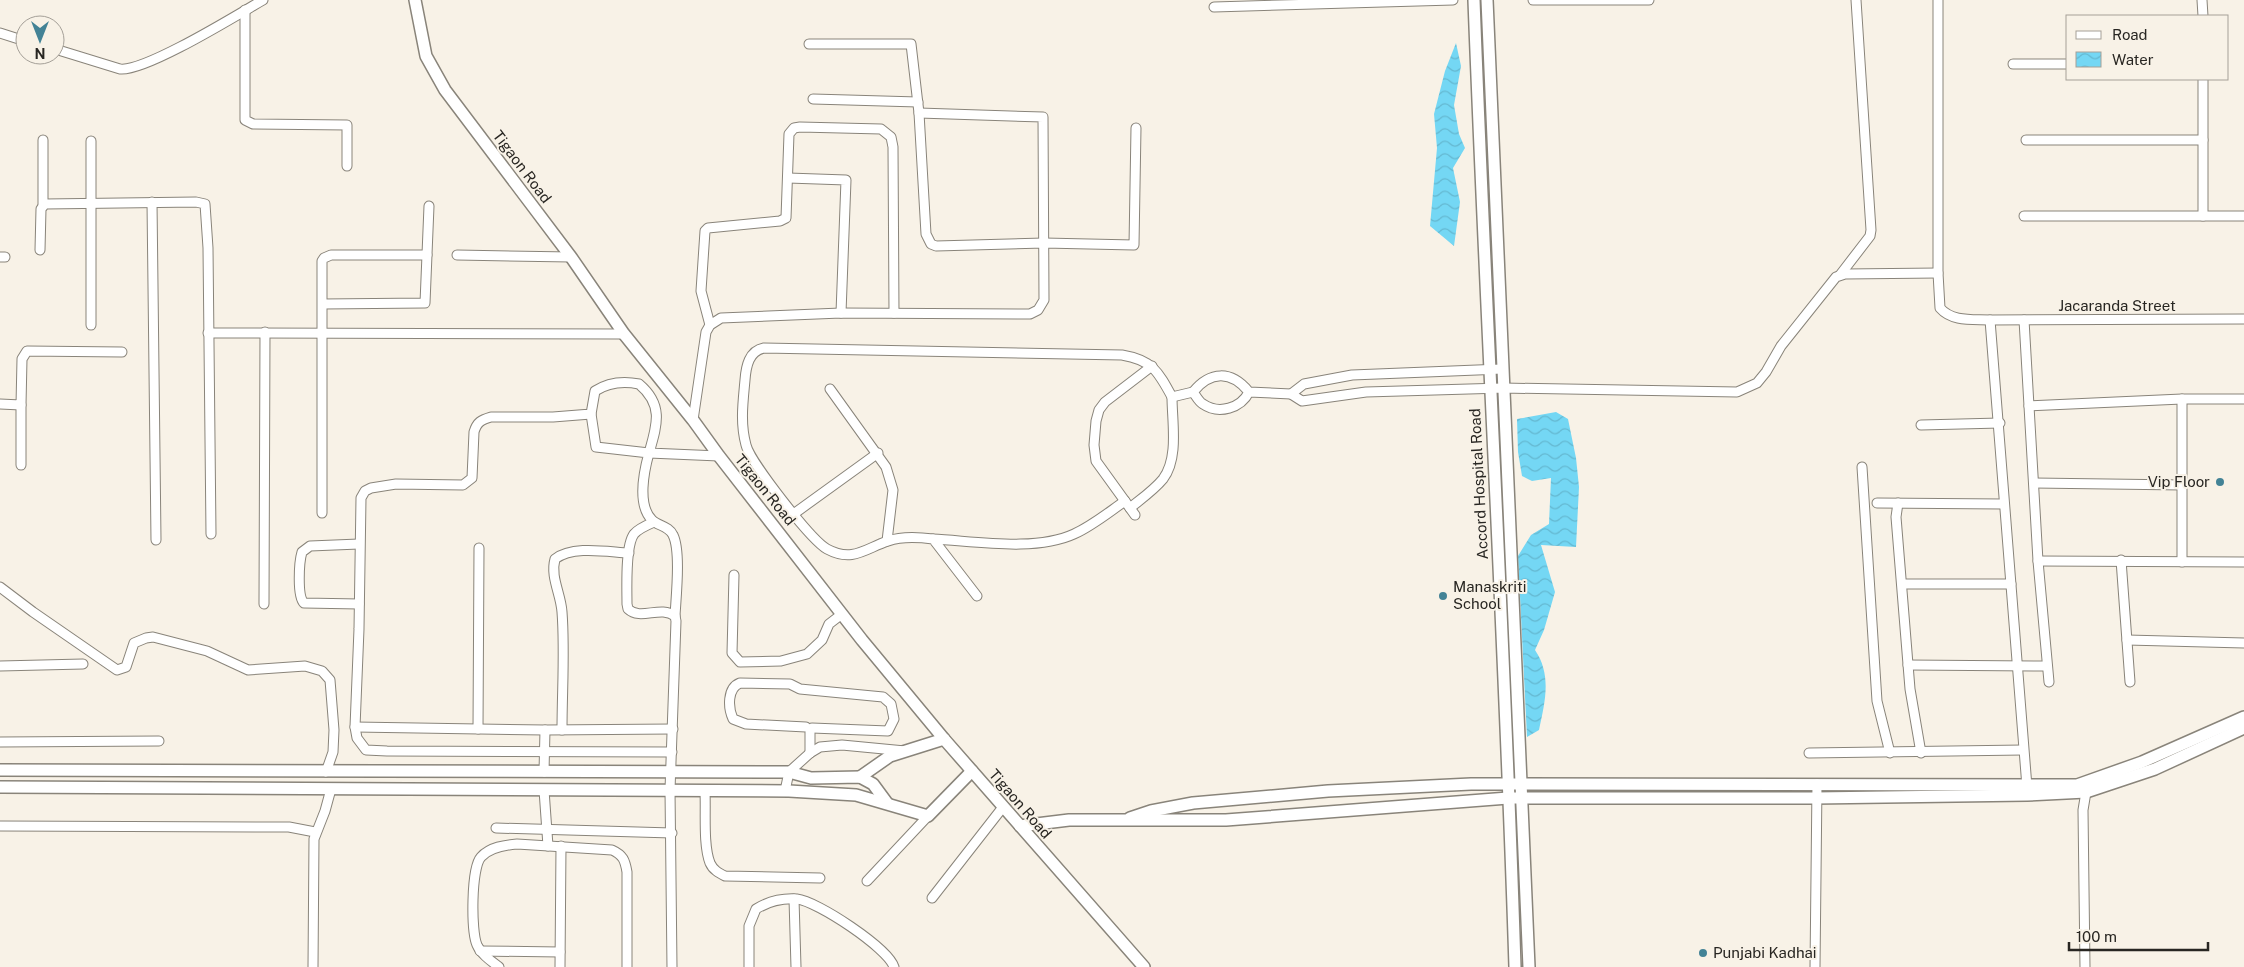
<svg xmlns="http://www.w3.org/2000/svg" width="2244" height="967" font-family="'Public Sans',sans-serif">
  <style>
    .water { fill: url(#water-waves) }
    .lines { fill: none; stroke-linecap: round; stroke-linejoin: round }
    .minor-casing { stroke: #89847a; stroke-width: 11 }
    .tertiary-casing { stroke: #89847a; stroke-width: 14 }
    .minor { stroke: #fff; stroke-width: 9 }
    .tertiary { stroke: #fff; stroke-width: 11 }
    .poi-dot { fill: #438396; stroke: #f8f2e7; stroke-width: 2 }
    .labels { text-anchor: middle; stroke-width: 4; stroke-linejoin: round; paint-order: stroke }
    .street-label { font-size: 15px; fill: #282622; stroke: #f8f2e7 }
    .poi-label { font-size: 15px; fill: #282622; stroke: #f8f2e7; text-anchor: start }
  </style>
  <defs>
    <pattern id="water-waves" width="16" height="10" patternUnits="userSpaceOnUse" patternTransform="scale(1.25)"><rect width="16" height="10" fill="#74d7f4"/><path d="M0 5q4-4 8 0t8 0" fill="none" stroke="#64b8d1"/></pattern>
  </defs>
  <rect width="100%" height="100%" fill="#f8f2e7"/>
  <g class="water">
    <path d="M 1456,43 L 1461,66 L 1454,105 L 1459,134 L 1465,148 L 1453,168 L 1460,202 L 1454,246 L 1430,226 L 1437,148 L 1434,114 L 1445,71 Z"/>
    <path d="M 1556,412 L 1568,419 L 1576,458 L 1579,487 L 1576,547 L 1541,545 L 1555,592 L 1544,630 L 1535,650 C 1552,675 1545,702 1539,730 L 1527,737 L 1518,556 L 1531,535 L 1549,524 L 1551,478 L 1532,481 L 1522,476 L 1518,452 L 1517,419 Z"/>
  </g>
  <g class="lines">
    <g class="minor-casing">
      <g id="minor">
        <path d="M 1533,0 L 1649,0"/>
        <path d="M 1938,0 L 1938,273 L 1940,308 C 1952,322 1973,319 1990,320 L 2244,319"/>
        <path d="M 2202,0 L 2203,16"/>
        <path d="M 1214,7 L 1453,0"/>
        <path d="M 245,10 L 245,120 L 253,124 L 347,125 L 347,166"/>
        <path d="M 0,33 L 25,41"/>
        <path d="M 809,44 L 911,44 L 919,113 L 926,234 L 931,244 L 936,246 L 1044,243 L 1134,245 L 1136,128"/>
        <path d="M 55,49 L 120,69 C 145,72 237,15 263,0"/>
        <path d="M 2013,64 L 2068,64"/>
        <path d="M 2203,79 L 2203,216"/>
        <path d="M 813,99 L 918,102"/>
        <path d="M 2026,140 L 2203,140"/>
        <path d="M 91,141 L 91,325"/>
        <path d="M 788,178 L 846,180 L 841,313"/>
        <path d="M 152,202 L 156,540"/>
        <path d="M 43,205 L 43,140"/>
        <path d="M 2024,216 L 2244,216"/>
        <path d="M 40,250 L 41,209 L 45,204 L 196,202 L 205,204 L 208,248 L 211,534"/>
        <path d="M 457,255 L 571,257"/>
        <path d="M 0,257 L 5,257"/>
        <path d="M 1840,275 L 1870,236 L 1871,230 L 1856,0"/>
        <path d="M 323,304 L 425,303 L 429,206"/>
        <path d="M 1990,320 L 2027,787"/>
        <path d="M 2024,320 L 2038,561 L 2049,682"/>
        <path d="M 710,325 L 701,291 L 705,231 L 708,228 L 780,221 L 786,218 L 789,134 L 794,128 L 800,127 L 881,129 L 891,137 L 893,147 L 894,313"/>
        <path d="M 208,333 L 624,334"/>
        <path d="M 1502,369 L 1352,375 L 1304,384 L 1291,394 L 1302,401 L 1366,392 L 1503,388 L 1737,392 L 1757,383 L 1766,372 L 1781,346 L 1836,277 L 1845,274 L 1938,273"/>
        <path d="M 830,389 L 886,467 L 893,490 L 887,541"/>
        <path d="M 1249,392 C 1241,408 1219,415 1203,404 C 1199,402 1196,396 1193,392 C 1210,371 1231,370 1249,392 L 1291,394"/>
        <path d="M 2182,399 L 2182,562"/>
        <path d="M 0,404 L 21,405 L 22,359 L 27,351 L 122,352"/>
        <path d="M 2029,406 L 2182,399 L 2244,399"/>
        <path d="M 591,414 L 596,447 L 649,453 C 644,471 637,505 652,520 C 658,526 669,526 673,535 C 681,551 676,597 675,616"/>
        <path d="M 693,420 L 706,332 L 710,325 L 721,318 L 841,313 L 1030,314 L 1038,310 L 1044,300 L 1043,117 L 919,113"/>
        <path d="M 1921,425 L 2000,423"/>
        <path d="M 21,465 L 21,405"/>
        <path d="M 1862,467 L 1877,701 L 1890,753"/>
        <path d="M 2034,483 L 2182,485"/>
        <path d="M 1877,503 L 2003,504"/>
        <path d="M 1898,503 L 1896,517 L 1910,689 L 1921,753"/>
        <path d="M 1130,508 C 1141,499 1154,490 1163,479 C 1179,458 1172,422 1172,397"/>
        <path d="M 322,513 L 322,261 L 324,258 L 331,255 L 427,255"/>
        <path d="M 795,513 L 878,453"/>
        <path d="M 1135,515 L 1096,461 L 1094,445 L 1096,421 L 1099,410 L 1105,402 L 1152,366"/>
        <path d="M 654,522 C 647,525 638,529 634,534 C 625,546 627,589 627,604 L 628,609 C 641,621 660,605 675,616 L 676,621 L 670,790 L 672,967"/>
        <path d="M 933,539 C 974,541 1035,552 1074,534 C 1092,526 1109,512 1125,501"/>
        <path d="M 359,544 L 310,546 L 302,552 C 299,562 297,596 304,603 L 359,604"/>
        <path d="M 2121,560 L 2130,682"/>
        <path d="M 2038,561 L 2244,562"/>
        <path d="M 734,575 L 732,653 L 740,662 L 781,661 L 807,654 L 822,640 L 829,624 L 842,614"/>
        <path d="M 1902,584 L 2011,584"/>
        <path d="M 0,587 L 33,612 L 117,670 L 126,667 L 134,643 L 146,638 L 153,637 L 207,651 L 248,670 L 305,666 L 322,671 L 330,680 L 334,730 L 333,752 L 326,772"/>
        <path d="M 977,596 L 933,539 C 918,537 902,536 888,541 C 866,548 853,563 827,549 C 811,540 750,462 746,445 C 740,423 743,402 745,380 C 746,366 749,351 764,348 L 1122,355 C 1152,360 1158,371 1172,397 L 1193,392"/>
        <path d="M 264,604 L 265,332"/>
        <path d="M 2127,640 L 2244,643"/>
        <path d="M 1908,665 L 2047,666"/>
        <path d="M 0,666 L 83,664"/>
        <path d="M 355,727 L 545,730 L 673,729"/>
        <path d="M 806,727 L 746,724 L 733,719 C 728,708 727,688 740,683 L 790,684 L 800,689 L 883,697 L 891,704 L 894,719 L 888,731 L 812,728"/>
        <path d="M 478,729 L 479,548"/>
        <path d="M 562,730 C 562,691 565,651 562,612 C 561,594 550,577 555,559 C 573,545 608,552 629,553"/>
        <path d="M 810,732 L 810,753"/>
        <path d="M 0,742 L 159,741"/>
        <path d="M 672,752 L 387,751 L 366,750 L 357,738 L 355,727 L 359,629 L 361,498 L 365,491 L 371,488 L 396,484 L 463,485 L 472,478 L 474,432 C 477,422 481,420 491,417 L 553,417 L 591,414 L 595,391 C 609,382 624,381 639,384 C 664,405 657,425 649,453 L 719,456"/>
        <path d="M 1809,753 L 2023,750"/>
        <path d="M 544,772 L 545,730"/>
        <path d="M 544,790 L 548,846"/>
        <path d="M 785,791 L 789,772 L 810,753 L 820,747 L 842,745 L 905,751"/>
        <path d="M 705,792 C 706,812 703,845 710,863 C 713,870 719,873 725,876 L 820,878"/>
        <path d="M 0,826 L 289,827 L 315,832"/>
        <path d="M 496,828 L 672,833"/>
        <path d="M 867,881 L 928,816"/>
        <path d="M 932,898 L 1003,807"/>
        <path d="M 794,899 L 796,967"/>
        <path d="M 480,951 L 560,952"/>
        <path d="M 313,967 L 314,839 L 325,811 L 331,789"/>
        <path d="M 499,967 C 491,961 481,954 477,945 C 471,931 471,868 481,857 C 490,847 505,845 517,844 L 612,850 C 623,855 625,860 627,872 L 627,967"/>
        <path d="M 560,967 L 561,846"/>
        <path d="M 749,967 L 749,926 L 756,909 C 769,901 782,898 797,899 C 817,901 888,948 894,967"/>
        <path d="M 1815,967 L 1817,784"/>
        <path d="M 2085,967 L 2083,810 L 2086,792"/>
      </g>
    </g>
    <g class="tertiary-casing">
      <g id="tertiary">
        <path d="M 415,0 L 426,56 L 445,90 L 571,257 L 624,334 L 693,420 L 719,456 L 862,640 L 944,739 L 1144,967"/>
        <path d="M 1474,0 C 1486,322 1505,645 1515,967"/>
        <path d="M 1487,0 L 1529,967"/>
        <path d="M 0,770 L 789,772 L 811,778 L 860,777 L 873,784 L 887,803"/>
        <path d="M 860,777 L 890,756 L 944,739"/>
        <path d="M 0,787 L 789,791 L 856,795 L 928,816 L 972,771"/>
        <path d="M 1130,818 L 1151,811 L 1193,803 L 1328,791 L 1471,784 L 2077,785 L 2142,762 L 2244,717"/>
        <path d="M 1020,826 L 1069,820 L 1226,820 L 1508,798 L 1815,798 L 2027,795 L 2086,792 L 2155,769 L 2244,728"/>
      </g>
    </g>
    <use href="#minor" class="minor"/>
    <use href="#tertiary" class="tertiary"/>
  </g>
  <g class="poi-dot">
    <circle cx="2220" cy="482" r="5"/>
    <circle cx="1443" cy="596" r="5"/>
    <circle cx="1703" cy="953" r="5"/>
  </g>
  <g class="labels">
    <g class="street-label">
      <text transform="translate(522 167) rotate(53)" y="5">Tigaon Road</text>
      <text x="2117" y="311">Jacaranda Street</text>
      <text transform="translate(1479 484) rotate(-93)" y="5">Accord Hospital Road</text>
      <text transform="translate(765 490) rotate(51)" y="5">Tigaon Road</text>
      <text transform="translate(1020 804) rotate(49)" y="5">Tigaon Road</text>
    </g>
    <g class="poi-label">
      <text x="2210" y="487" text-anchor="end">Vip Floor</text>
      <text x="1453" y="592">Manaskriti<tspan x="1453" dy="17">School</tspan></text>
      <text x="1713" y="958">Punjabi Kadhai</text>
    </g>
  </g>
  <rect x="2066" y="15" width="162" height="65" fill="#f8f2e7" stroke="#a5a098"/>
  <rect x="2076" y="31" width="25" height="8" fill="#ffffff" stroke="#a5a098"/>
  <text x="2112" y="40" font-size="15" fill="#282622">Road</text>
  <rect x="2076" y="52" width="25" height="15" fill="url(#water-waves)" stroke="#a5a098"/>
  <text x="2112" y="65" font-size="15" fill="#282622">Water</text>
  <g transform="translate(40 40) rotate(180)"><circle r="24" fill="#f8f2e7" stroke="#a5a098"/>
  <path d="M0-4L9 19L0 12L-9 19Z" fill="#438396"/>
  <text y="-8" font-size="14" font-weight="bold" text-anchor="middle" fill="#282622">N</text>
  </g>
  <path d="M2069 942v8h139v-8" fill="none" stroke="#282622" stroke-width="2.5"/>
  <text x="2076" y="942" font-size="15" fill="#282622" stroke="#f8f2e7" stroke-width="4" paint-order="stroke">100 m</text>
</svg>
